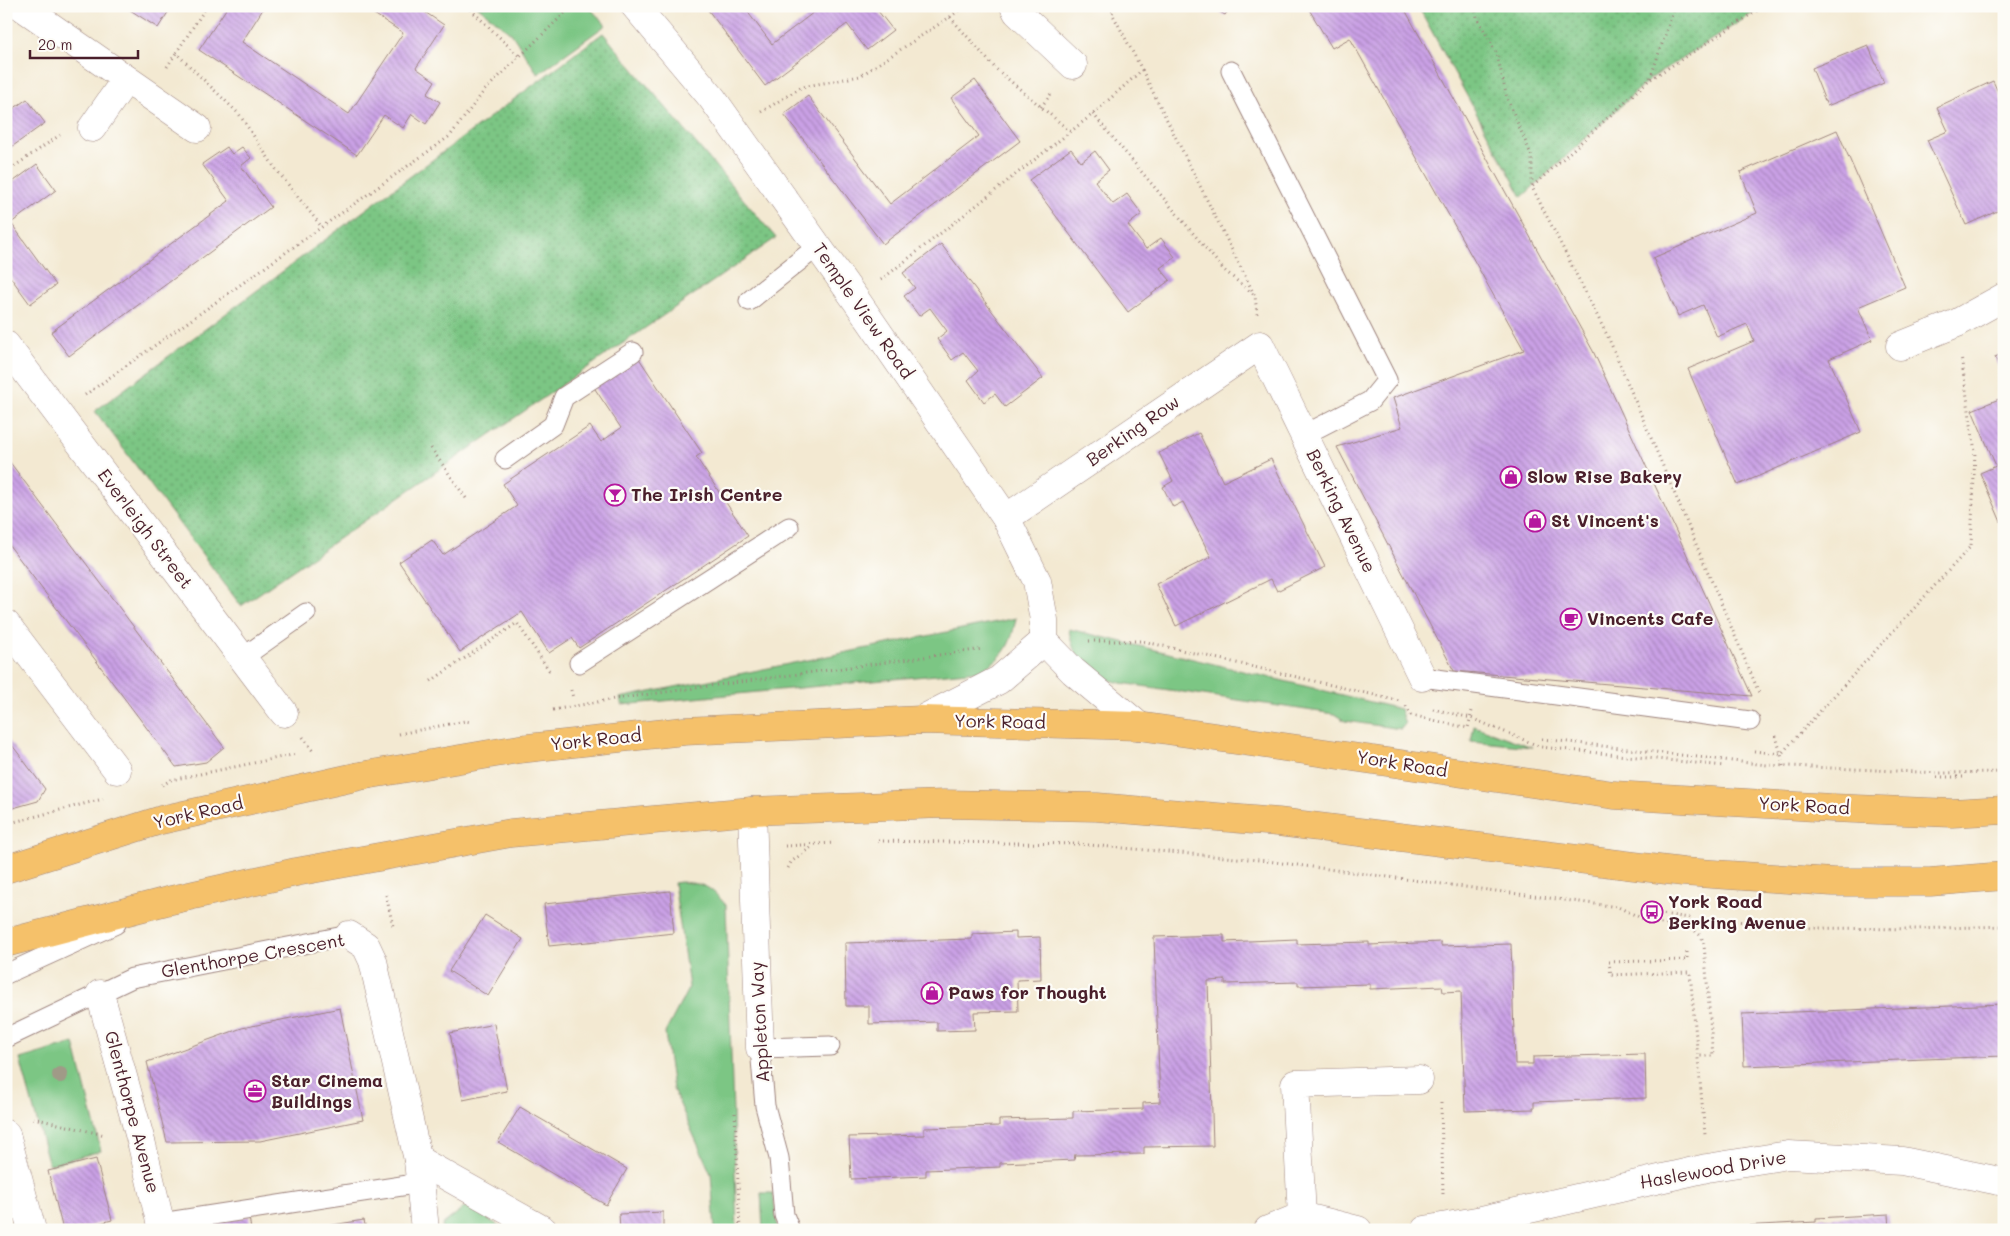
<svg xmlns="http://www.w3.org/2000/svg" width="2010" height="1236" font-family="Mali,sans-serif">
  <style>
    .green { fill: #7cc684; stroke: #637258 }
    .park { fill: url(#park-dots); stroke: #637258 }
    .building { fill: url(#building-back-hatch) }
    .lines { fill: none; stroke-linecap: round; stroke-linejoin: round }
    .service-casing { stroke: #9e847e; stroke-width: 21 }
    .minor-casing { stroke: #9e847e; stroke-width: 29 }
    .trunk-casing { stroke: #9e847e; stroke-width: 29 }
    .path { stroke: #9e847e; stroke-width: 3; stroke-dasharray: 1 4; stroke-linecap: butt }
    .service { stroke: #fff; stroke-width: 19 }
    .minor { stroke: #fff; stroke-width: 28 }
    .trunk { stroke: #f5c16b; stroke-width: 28 }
    .tree { fill: #a09a87 }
    .labels { text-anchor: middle; stroke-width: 4.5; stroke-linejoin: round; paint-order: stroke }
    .street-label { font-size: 18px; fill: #4a1f2b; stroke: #fdfcf7 }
    .poi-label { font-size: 18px; font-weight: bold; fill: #4a1f2b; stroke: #fdfcf7; text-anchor: start }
  </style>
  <defs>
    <pattern id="park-dots" width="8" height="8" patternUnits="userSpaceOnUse" patternTransform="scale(1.25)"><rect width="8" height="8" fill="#7cc684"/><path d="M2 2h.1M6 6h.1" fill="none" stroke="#68a06c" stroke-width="1.8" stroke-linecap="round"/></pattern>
    <pattern id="building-back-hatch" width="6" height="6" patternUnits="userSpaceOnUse" patternTransform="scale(1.25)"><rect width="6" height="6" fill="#caa1e6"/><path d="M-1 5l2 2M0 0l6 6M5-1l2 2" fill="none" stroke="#a683bb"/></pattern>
  </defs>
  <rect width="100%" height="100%" fill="#fdfcf7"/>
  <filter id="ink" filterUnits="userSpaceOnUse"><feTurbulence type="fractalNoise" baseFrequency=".02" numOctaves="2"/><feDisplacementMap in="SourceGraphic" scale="10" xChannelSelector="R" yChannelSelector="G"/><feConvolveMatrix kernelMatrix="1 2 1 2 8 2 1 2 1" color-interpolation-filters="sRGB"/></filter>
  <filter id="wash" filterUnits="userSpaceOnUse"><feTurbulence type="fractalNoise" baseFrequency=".0096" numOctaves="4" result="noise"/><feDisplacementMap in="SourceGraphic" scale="20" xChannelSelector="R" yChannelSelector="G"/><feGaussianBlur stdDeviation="1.12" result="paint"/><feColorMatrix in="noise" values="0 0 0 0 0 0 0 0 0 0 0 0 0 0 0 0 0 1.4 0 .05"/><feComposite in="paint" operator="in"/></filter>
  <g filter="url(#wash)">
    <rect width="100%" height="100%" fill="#f3e9d2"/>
    <g class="green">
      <path d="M 477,6 L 588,6 L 606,25 L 538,74 L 511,33 Z"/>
      <path d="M 1016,618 C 1011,646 1004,659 978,671 L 622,705 L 620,698 Z"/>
      <path d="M 1069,629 L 1400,709 L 1405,724 L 1401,729 L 1345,721 L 1334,714 L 1121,683 C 1090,676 1073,662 1069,629 Z"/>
      <path d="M 1474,726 L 1532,747 L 1471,741 Z"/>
      <path d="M 681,882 C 706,884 709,886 726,905 L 737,1230 L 715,1230 L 711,1174 L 673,1089 L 665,1033 L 689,987 L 674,883 Z"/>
      <path d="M 74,1043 L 101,1151 L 49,1165 L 20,1059 Z"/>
      <path d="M 761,1193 L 773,1193 L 778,1230 L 763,1230 Z"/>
      <path d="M 466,1206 L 506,1230 L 443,1230 L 442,1225 Z"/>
    </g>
    <g class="park">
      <path d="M 1418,6 L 1764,6 L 1650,79 L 1522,197 Z"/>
      <path d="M 603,33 L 776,238 L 241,606 L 95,411 Z"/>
    </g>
    <g id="blocks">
      <g class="building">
        <path d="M 124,6 L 172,6 L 158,28 Z"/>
        <path d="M 228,6 L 265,6 L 242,42 L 349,114 L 403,33 L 362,6 L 416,6 L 444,25 L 416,68 L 435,81 L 427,94 L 440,102 L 426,124 L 412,114 L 403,128 L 384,115 L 357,155 L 199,50 Z"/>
        <path d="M 705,6 L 743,6 L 772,44 L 822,6 L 874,6 L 893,30 L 867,50 L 847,24 L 765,86 Z"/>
        <path d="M 1210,6 L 1231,6 L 1225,15 Z"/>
        <path d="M 1307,6 L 1403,6 L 1593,351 L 1752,696 L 1454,671 L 1337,447 L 1402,427 L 1393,398 L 1524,350 L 1350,38 L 1332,48 Z"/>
        <path d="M 1868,45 L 1884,83 L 1827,106 L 1812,68 Z"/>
        <path d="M 975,80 L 1020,141 L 883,244 L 784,114 L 808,96 L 890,204 L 979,136 L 951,98 Z"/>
        <path d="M 1993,81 L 2004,105 L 2004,208 L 1966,225 L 1927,140 L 1948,131 L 1937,107 Z"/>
        <path d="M 27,99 L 45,123 L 6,151 L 6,114 Z"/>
        <path d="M 1837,130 L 1905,287 L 1858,307 L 1872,340 L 1829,359 L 1861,432 L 1738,485 L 1688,369 L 1754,341 L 1747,324 L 1717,337 L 1703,305 L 1678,316 L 1653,258 L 1757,213 L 1740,172 Z"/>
        <path d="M 227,147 L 232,154 L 242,147 L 251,158 L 241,166 L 271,207 L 69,356 L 51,332 L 229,201 L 202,164 Z"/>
        <path d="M 1071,149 L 1081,162 L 1095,151 L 1109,170 L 1095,181 L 1113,204 L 1127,194 L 1142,214 L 1128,225 L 1146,249 L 1161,238 L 1175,257 L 1160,268 L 1170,280 L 1128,312 L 1029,180 Z"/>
        <path d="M 37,164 L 56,190 L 11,223 L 56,285 L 30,304 L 6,271 L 6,187 Z"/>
        <path d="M 941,244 L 1043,378 L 1005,407 L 995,394 L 984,402 L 968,380 L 978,371 L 963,352 L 952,360 L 937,339 L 947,331 L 930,308 L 919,316 L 904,296 L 915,288 L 903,273 Z"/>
        <path d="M 2004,353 L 2004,378 L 1995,357 Z"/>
        <path d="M 638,357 L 702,453 L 696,457 L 748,536 L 579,648 L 572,638 L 549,653 L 522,612 L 460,652 L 399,562 L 432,540 L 443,555 L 517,506 L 503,484 L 590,426 L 601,442 L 621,428 L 593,386 Z"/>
        <path d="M 2004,397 L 2004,529 L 1980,473 L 1996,466 L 1972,410 Z"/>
        <path d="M 1199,433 L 1223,482 L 1271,459 L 1325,567 L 1277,591 L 1271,579 L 1176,626 L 1156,584 L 1211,557 L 1183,502 L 1173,507 L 1163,487 L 1173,481 L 1159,453 Z"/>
        <path d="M 6,457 L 224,747 L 206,762 L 176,767 L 6,541 Z"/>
        <path d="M 6,737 L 45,789 L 38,801 L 6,810 Z"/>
        <path d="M 670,891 L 674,933 L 549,946 L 544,904 Z"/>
        <path d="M 485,915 L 523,939 L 488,996 L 449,971 Z"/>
        <path d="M 1016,932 L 1016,938 L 1040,937 L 1041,979 L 1017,980 L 1018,1011 L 974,1012 L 975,1030 L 937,1031 L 937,1022 L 869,1024 L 869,1006 L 846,1006 L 845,943 L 972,939 L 972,934 Z"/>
        <path d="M 1224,935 L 1224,942 L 1297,939 L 1297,944 L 1369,942 L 1369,945 L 1441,942 L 1441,946 L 1511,944 L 1515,1064 L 1533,1064 L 1533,1057 L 1645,1054 L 1646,1098 L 1534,1102 L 1534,1109 L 1465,1111 L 1461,991 L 1443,992 L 1442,986 L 1370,989 L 1370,984 L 1298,986 L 1298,982 L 1225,984 L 1225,980 L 1208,981 L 1213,1146 L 1144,1147 L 1144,1154 L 1074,1155 L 1075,1160 L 1000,1163 L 1000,1167 L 926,1170 L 926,1176 L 851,1179 L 849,1137 L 924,1135 L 924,1128 L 999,1126 L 999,1120 L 1073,1118 L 1073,1111 L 1143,1109 L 1143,1103 L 1160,1102 L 1154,937 Z"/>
        <path d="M 2004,1004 L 2004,1056 L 1744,1066 L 1742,1014 Z"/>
        <path d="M 340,1008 L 363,1120 L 260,1141 L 167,1142 L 147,1062 L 242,1028 Z"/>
        <path d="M 494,1024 L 507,1091 L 463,1100 L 450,1033 Z"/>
        <path d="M 520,1107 L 627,1169 L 606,1205 L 498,1142 Z"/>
        <path d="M 96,1159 L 112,1220 L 74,1230 L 63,1230 L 48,1171 Z"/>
        <path d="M 663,1212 L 663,1230 L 620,1230 L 619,1214 Z"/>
        <path d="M 1889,1214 L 1890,1230 L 1731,1230 L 1731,1228 L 1742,1228 L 1742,1226 L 1816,1222 L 1816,1218 Z"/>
        <path d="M 249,1216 L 251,1230 L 210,1230 L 209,1224 Z"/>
        <path d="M 364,1220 L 366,1230 L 327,1230 L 326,1226 Z"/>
      </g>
    </g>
  </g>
  <g filter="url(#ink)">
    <use href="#blocks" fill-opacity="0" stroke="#9e847e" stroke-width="1"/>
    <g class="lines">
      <g class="service-casing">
        <g id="service">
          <path d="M 1231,71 L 1387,380 L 1370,401 L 1304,435"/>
          <path d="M 749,301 L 818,246"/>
          <path d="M 505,459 L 553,425 L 564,397 L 633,352"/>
          <path d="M 242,658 L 306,613"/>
          <path d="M 579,663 L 789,527"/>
          <path d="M 1422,677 L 1750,721"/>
          <path d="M 6,974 L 116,924"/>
          <path d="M 6,1038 L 132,978 L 349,935"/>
          <path d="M 161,1223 L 421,1183"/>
          <path d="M 790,1230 L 784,1215 L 779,1158 L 765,1106 L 760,1048 L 830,1046"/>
        </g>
      </g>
      <g class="minor-casing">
        <g id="minor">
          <path d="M 21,6 L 197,128"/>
          <path d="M 635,6 L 712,98 L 856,300 L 1006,518 L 1037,581 L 1044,620 L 1044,641 L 1073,671 L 1139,726"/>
          <path d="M 1014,6 L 1017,12 L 1073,65"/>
          <path d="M 92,128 L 126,79"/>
          <path d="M 6,345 L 284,713"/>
          <path d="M 1900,346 L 1957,323 L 2004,297"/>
          <path d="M 1006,518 L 1260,345 L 1422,677"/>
          <path d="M 6,624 L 117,770"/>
          <path d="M 921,720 L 999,680 L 1044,641"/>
          <path d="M 752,811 L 760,1048"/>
          <path d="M 349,935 L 366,946 L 373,961 L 418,1160 L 425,1230"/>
          <path d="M 100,994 L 142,1145 L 162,1230"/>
          <path d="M 6,1134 L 32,1230"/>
          <path d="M 418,1160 L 543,1230"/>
          <path d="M 1302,1216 L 1295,1084 L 1419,1080"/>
          <path d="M 1268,1230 L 1302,1216 L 1358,1230"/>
          <path d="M 1425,1230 L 1482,1220 L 1707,1168 L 1788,1155 L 1902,1161 L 2004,1182"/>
        </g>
      </g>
      <g class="trunk-casing">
        <g id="trunk">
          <path d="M 6,869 L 161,820 L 360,776 L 519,749 L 684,731 L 921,720 L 1139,726 L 1614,795 L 1832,808 L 1952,813 L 2004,810"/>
          <path d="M 6,943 L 167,901 L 296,872 L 511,833 L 752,811 L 944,804 L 1097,807 L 1278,822 L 1683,872 L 1833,882 L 1930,882 L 2004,876"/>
        </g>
      </g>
      <g class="path">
        <path d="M 207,6 L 176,53 L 239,114 L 275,168 L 321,226"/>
        <path d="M 467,6 L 519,56"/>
        <path d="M 1475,6 L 1477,17 L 1497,54 L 1507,98 L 1532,157 L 1532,187"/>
        <path d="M 1675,6 L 1650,79 L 1532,187 L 1609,339 L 1760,695"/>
        <path d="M 950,17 L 965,6"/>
        <path d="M 167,67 L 176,53"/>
        <path d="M 1142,70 L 1255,296 L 1257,314"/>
        <path d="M 1651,79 L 1764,6"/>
        <path d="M 1041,107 L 1053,91"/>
        <path d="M 761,112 L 802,87 L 860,76 L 950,17 L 996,69 L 1071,132"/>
        <path d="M 1093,114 L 1224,270 L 1253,294"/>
        <path d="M 6,172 L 60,135"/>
        <path d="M 881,280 L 1093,114 L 1142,70 L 1112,13 L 1117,6"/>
        <path d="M 85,395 L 450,136 L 484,91 L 572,6"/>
        <path d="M 431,448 L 468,501"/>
        <path d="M 1089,641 L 1142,641 L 1400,701"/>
        <path d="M 431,681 L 517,623 L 549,670 L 553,670"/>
        <path d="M 571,690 L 573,698"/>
        <path d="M 1406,706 L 1411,715 L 1468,728 L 1472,711"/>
        <path d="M 1433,709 L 1471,718 L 1541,747 L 1724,766"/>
        <path d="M 553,710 L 614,699 L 983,649"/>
        <path d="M 399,734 L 465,721 L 471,722"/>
        <path d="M 303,737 L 313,751"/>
        <path d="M 1542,739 L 1767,765 L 1940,773 L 2004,772"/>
        <path d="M 1754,751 L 1781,754 L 1775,733"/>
        <path d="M 1783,766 L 1781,754 L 1971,546 L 1975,452 L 1961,356"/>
        <path d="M 1937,777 L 1966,777"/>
        <path d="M 162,785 L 171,780 L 297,754"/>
        <path d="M 6,824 L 103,799"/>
        <path d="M 878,841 L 1078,844 L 1259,860 L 1618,907 L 1652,923 L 1672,925 L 1714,919 L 1812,928 L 1916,929 L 2004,926"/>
        <path d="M 785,846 L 834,843"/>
        <path d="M 788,868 L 791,862 L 813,846"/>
        <path d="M 386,895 L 393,926"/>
        <path d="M 1649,912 L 1689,918 L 1694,930 L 1701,936 L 1704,944 L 1713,1056 L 1698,1056"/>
        <path d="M 1687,952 L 1687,960 L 1609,962 L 1611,975 L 1690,972 L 1705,1135"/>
        <path d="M 1441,1103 L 1443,1195"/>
        <path d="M 735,1113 L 740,1230"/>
        <path d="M 33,1118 L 105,1135"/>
        <path d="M 1989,1230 L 1991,1230"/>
      </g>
      <use href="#service" class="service"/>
      <use href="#minor" class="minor"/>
      <use href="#trunk" class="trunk"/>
    </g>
    <circle class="tree" cx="60" cy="1075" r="8"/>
  </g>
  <defs>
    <g id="shop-ring" transform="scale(1.125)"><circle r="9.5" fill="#fdfcf7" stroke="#b5179e" stroke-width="1.5"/><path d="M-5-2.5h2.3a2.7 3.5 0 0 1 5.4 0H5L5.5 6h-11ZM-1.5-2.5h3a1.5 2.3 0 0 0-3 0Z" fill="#b5179e"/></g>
    <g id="bar-ring" transform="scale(1.125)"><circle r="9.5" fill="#fdfcf7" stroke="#b5179e" stroke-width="1.5"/><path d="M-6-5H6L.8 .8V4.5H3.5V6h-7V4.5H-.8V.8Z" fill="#b5179e"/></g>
    <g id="cafe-ring" transform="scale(1.125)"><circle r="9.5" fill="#fdfcf7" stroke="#b5179e" stroke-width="1.5"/><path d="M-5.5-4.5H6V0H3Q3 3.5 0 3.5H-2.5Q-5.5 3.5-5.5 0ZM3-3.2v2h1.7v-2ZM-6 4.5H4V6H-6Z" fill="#b5179e"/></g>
    <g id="bus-ring" transform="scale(1.125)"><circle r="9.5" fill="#fdfcf7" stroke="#b5179e" stroke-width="1.5"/><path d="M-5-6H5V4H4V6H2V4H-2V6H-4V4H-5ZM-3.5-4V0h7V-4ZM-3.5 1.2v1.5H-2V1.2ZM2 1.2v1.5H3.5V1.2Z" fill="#b5179e"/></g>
    <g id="office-ring" transform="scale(1.125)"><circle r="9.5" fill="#fdfcf7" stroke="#b5179e" stroke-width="1.5"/><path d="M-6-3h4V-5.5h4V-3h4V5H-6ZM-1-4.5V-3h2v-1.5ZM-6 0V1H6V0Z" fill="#b5179e"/></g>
  </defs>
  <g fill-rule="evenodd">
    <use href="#shop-ring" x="1511" y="477"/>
    <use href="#bar-ring" x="615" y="495"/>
    <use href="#shop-ring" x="1535" y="521"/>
    <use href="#cafe-ring" x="1571" y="619"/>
    <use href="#bus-ring" x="1652" y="912"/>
    <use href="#shop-ring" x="932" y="993"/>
    <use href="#office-ring" x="255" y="1091"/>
  </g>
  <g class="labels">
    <g class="street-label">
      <text transform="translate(863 311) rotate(55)" y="6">Temple View Road</text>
      <text transform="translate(1133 431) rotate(-35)" y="6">Berking Row</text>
      <text transform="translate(1341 511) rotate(64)" y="6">Berking Avenue</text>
      <text transform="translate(145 529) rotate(53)" y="6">Everleigh Street</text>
      <text transform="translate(1000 722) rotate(1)" y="6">York Road</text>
      <text transform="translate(596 740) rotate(-6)" y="6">York Road</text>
      <text transform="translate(1402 764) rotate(9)" y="6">York Road</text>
      <text transform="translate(1804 806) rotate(3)" y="6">York Road</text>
      <text transform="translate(198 813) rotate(-13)" y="6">York Road</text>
      <text transform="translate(253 956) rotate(-10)" y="6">Glenthorpe Crescent</text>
      <text transform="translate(760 1022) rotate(-93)" y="6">Appleton Way</text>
      <text transform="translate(132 1112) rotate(75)" y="6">Glenthorpe Avenue</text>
      <text transform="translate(1713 1170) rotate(-10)" y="6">Haslewood Drive</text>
    </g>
    <g class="poi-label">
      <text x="1527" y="483">Slow Rise Bakery</text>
      <text x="631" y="501">The Irish Centre</text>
      <text x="1551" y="527">St Vincent's</text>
      <text x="1587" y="625">Vincents Cafe</text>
      <text x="1668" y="908">York Road<tspan x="1668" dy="21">Berking Avenue</tspan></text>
      <text x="948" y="999">Paws for Thought</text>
      <text x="271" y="1087">Star Cinema<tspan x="271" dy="21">Buildings</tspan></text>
    </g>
  </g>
  <rect width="2010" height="1236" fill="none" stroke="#fdfcf7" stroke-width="25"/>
  <path d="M30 50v8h108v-8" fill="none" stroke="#4a1f2b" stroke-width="2.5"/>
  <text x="38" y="50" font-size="15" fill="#4a1f2b" stroke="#fdfcf7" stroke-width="4" paint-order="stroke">20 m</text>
</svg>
